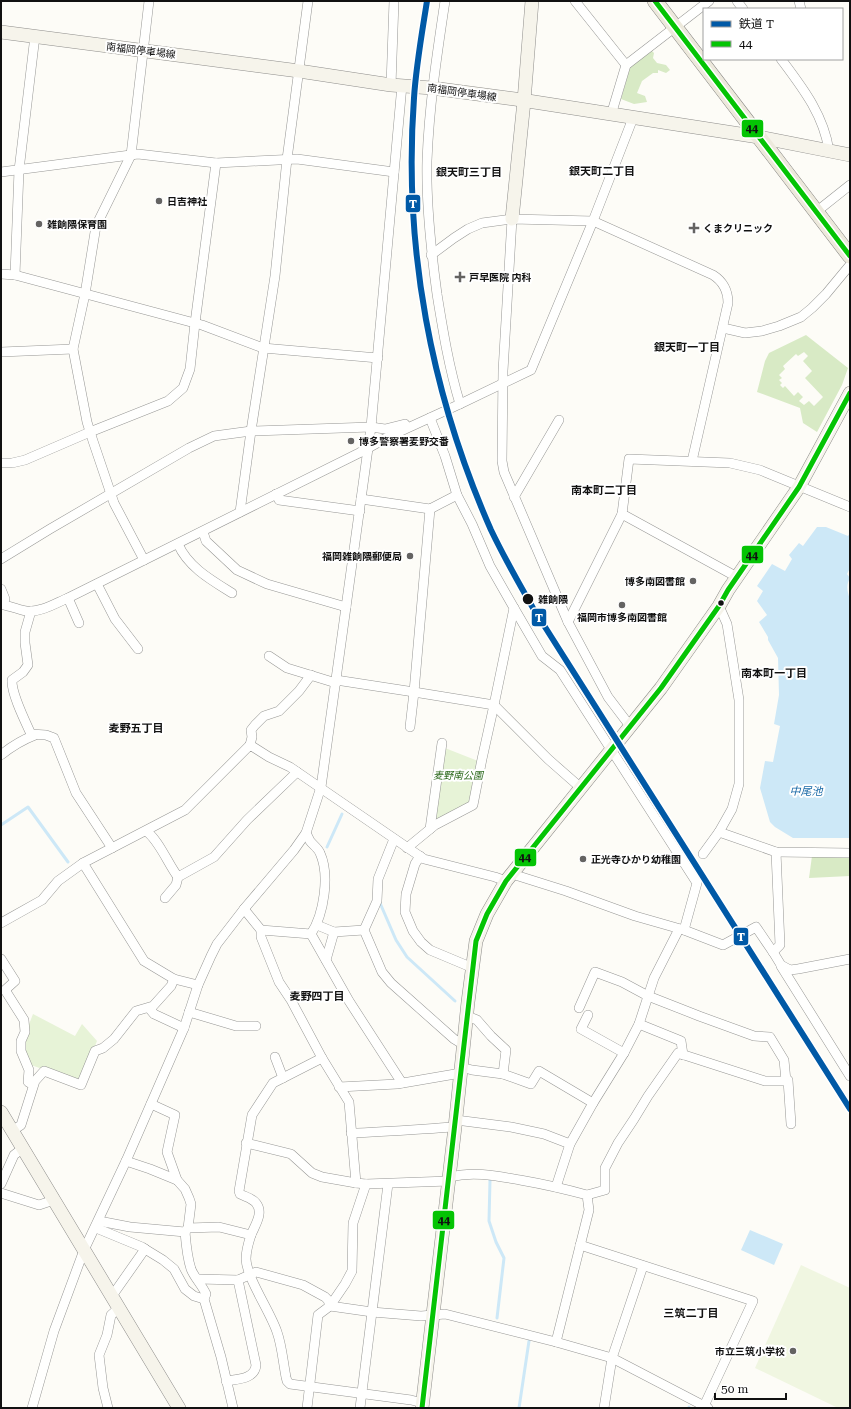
<svg xmlns="http://www.w3.org/2000/svg" width="851" height="1409" font-family="'Roboto Serif','Noto Sans JP',serif">
  <style>
    .green { fill: #e7f3d7 }
    .forest { fill: #d8eac5; fill-rule: evenodd }
    .pitch { fill: #f0f6e1 }
    .water { fill: #cde8f7 }
    .lines { fill: none; stroke-linecap: round; stroke-linejoin: round }
    .stream { stroke: #cde8f7; stroke-width: 3 }
    .street-casing { stroke: #979795; stroke-width: 10 }
    .secondary-casing { stroke: #8e8d8b; stroke-width: 14 }
    .primary-casing { stroke: #858482; stroke-width: 16 }
    .street { stroke: #fffffe; stroke-width: 9 }
    .secondary { stroke: #f6f4eb; stroke-width: 13 }
    .primary { stroke: #ede9dc; stroke-width: 15 }
    .bus-1-casing { stroke: #fff; stroke-width: 8 }
    .bus-1 { stroke: #04c404; stroke-width: 5 }
    .rail-1-casing { stroke: #fff; stroke-width: 9 }
    .rail-1 { stroke: #0059a6; stroke-width: 6 }
    .poi-dot { fill: #646362; stroke: #fff; stroke-width: 1.5 }
    .stop-dot { fill: #111; stroke: #fff; stroke-width: 1.5 }
    .labels { text-anchor: middle; stroke-width: 4; stroke-linejoin: round; paint-order: stroke }
    .street-label { font-size: 10px; fill: #111; stroke: #fff }
    .poi-label { font-size: 10px; font-weight: bold; fill: #111; stroke: #fff; text-anchor: start }
    .stop-label { font-size: 10px; font-weight: bold; fill: #111; stroke: #fff; text-anchor: start }
    .park-label { font-size: 10px; font-style: italic; fill: #2f6b1f; stroke: #fff }
    .neighbourhood-label { font-size: 11px; font-weight: bold; fill: #111; stroke: #fff }
    .water-label { font-size: 11px; font-style: italic; fill: #1768a6; stroke: #fff }
    .line-badge { stroke: #fff; stroke-width: 1.5 }
    .badge-label { font-size: 11px; text-anchor: middle; font-weight: bold; fill: #fff }
    .pale-badge-label { font-size: 11px; text-anchor: middle; font-weight: bold; fill: #111 }
  </style>
  <rect width="100%" height="100%" fill="#fdfcf7"/>
  <g class="green">
    <path d="M 445,748 L 478,761 L 470,803 L 435,820 Z"/>
    <path d="M 33,1014 L 75,1036 L 82,1024 L 97,1041 L 81,1079 L 77,1081 L 28,1064 L 23,1040 Z"/>
  </g>
  <g class="forest">
    <path d="M 651,50 L 654,53 L 653,58 L 657,63 L 666,65 L 670,70 L 666,73 L 658,70 L 658,73 L 653,73 L 642,81 L 637,93 L 645,96 L 647,102 L 634,104 L 621,99 L 631,64 Z"/>
    <path d="M 806,335 L 848,368 L 842,385 L 817,432 L 803,423 L 800,408 L 757,392 L 765,361 L 769,353 ZM 804,352 L 808,356 L 803,361 L 812,371 L 805,378 L 823,397 L 814,406 L 809,401 L 804,405 L 799,401 L 803,397 L 798,392 L 794,396 L 785,386 L 783,388 L 780,385 L 782,383 L 779,380 L 782,378 L 779,375 L 785,369 L 783,366 L 796,354 L 798,356 Z"/>
    <path d="M 812,856 L 850,856 L 850,876 L 809,878 Z"/>
  </g>
  <path class="pitch" d="M 801,1265 L 850,1288 L 850,1408 L 838,1408 L 755,1368 Z"/>
  <g class="water">
    <path d="M 817,527 L 826,527 L 848,536 L 850,533 L 850,568 L 847,574 L 850,578 C 846,585 847,591 850,599 L 850,838 L 793,838 L 775,827 L 770,822 L 760,788 L 765,761 L 773,762 L 780,726 L 774,724 L 779,695 L 778,658 L 768,640 L 768,637 L 759,622 L 767,615 L 757,601 L 763,591 L 757,586 L 772,564 L 785,571 L 792,559 L 789,555 L 799,543 L 803,546 Z"/>
    <path d="M 750,1230 L 783,1244 L 774,1265 L 741,1250 Z"/>
  </g>
  <g class="lines">
    <g class="stream">
      <path d="M 1,825 L 28,807 L 68,862"/>
      <path d="M 327,847 L 342,814"/>
      <path d="M 380,903 L 396,940 L 407,957 L 455,1001"/>
      <path d="M 490,1180 L 489,1221 L 496,1242 L 504,1258 L 497,1318"/>
      <path d="M 519,1408 L 529,1341"/>
      <path d="M 689,1408 L 689,1407"/>
    </g>
    <g class="street-casing">
      <g id="street">
        <path d="M 445,1 C 437,54 429,107 427,161 C 426,205 431,250 437,294 C 443,331 449,368 460,404"/>
        <path d="M 575,1 L 626,65"/>
        <path d="M 737,1 L 743,9"/>
        <path d="M 799,1 L 801,9"/>
        <path d="M 781,59 C 802,87 824,115 829,151"/>
        <path d="M 391,85 L 394,1"/>
        <path d="M 611,115 L 626,65 L 709,1"/>
        <path d="M 1,172 L 138,154 L 216,163 L 297,159 L 394,172"/>
        <path d="M 816,212 L 850,185"/>
        <path d="M 512,219 L 503,371 L 502,461 L 504,472 L 568,622 L 608,697 L 630,726"/>
        <path d="M 431,255 L 454,238 L 468,229 L 482,223 L 512,219 L 593,221 L 713,275 C 724,282 728,291 728,303 L 692,461"/>
        <path d="M 1,274 L 15,275 L 202,325 L 263,348 L 378,358"/>
        <path d="M 15,275 L 19,170 L 35,36"/>
        <path d="M 723,328 L 745,333 L 762,331 L 779,326 L 801,317 L 812,308 L 826,294 L 850,265"/>
        <path d="M 1,352 L 73,349"/>
        <path d="M 1,463 L 12,463 L 25,460 L 90,432 L 168,401 L 183,388 L 190,369 L 195,323 L 216,163"/>
        <path d="M 276,494 L 279,500 L 360,511"/>
        <path d="M 514,497 L 559,420"/>
        <path d="M 361,499 L 430,509 L 457,495"/>
        <path d="M 240,512 L 251,431 L 275,276 L 287,159 L 308,1"/>
        <path d="M 622,514 L 629,459 L 730,463 L 760,470 L 850,507"/>
        <path d="M 203,532 L 206,541 L 237,570 L 267,584 L 346,607"/>
        <path d="M 178,544 C 188,567 211,580 232,593"/>
        <path d="M 1,559 L 50,529 L 189,448 L 214,436 L 251,431 L 371,427 L 385,429 L 405,424"/>
        <path d="M 144,560 L 114,503 L 93,441 L 87,422 L 73,349 L 85,294 L 96,226 L 131,155 L 149,1"/>
        <path d="M 97,584 L 115,619 L 138,649"/>
        <path d="M 1,589 L 5,599 L 3,604"/>
        <path d="M 68,598 L 79,623"/>
        <path d="M 1,604 C 9,606 17,609 26,611 C 40,613 56,603 68,598 L 359,453 L 388,437 L 460,404 L 531,370 L 593,221 L 633,118"/>
        <path d="M 514,608 L 542,656 L 560,670 L 697,883 L 684,930"/>
        <path d="M 31,611 L 25,632 L 25,643 L 28,665 L 23,672 L 12,680 C 11,693 25,721 31,734 L 46,735 L 54,738 L 76,793 L 112,848"/>
        <path d="M 568,622 L 622,514 L 737,577"/>
        <path d="M 269,656 L 287,668 L 336,683"/>
        <path d="M 336,680 L 414,692 L 430,509"/>
        <path d="M 494,705 L 548,759 L 581,788"/>
        <path d="M 410,727 L 414,692 L 494,705 L 514,608 L 490,566 L 472,524 L 457,495 L 445,456 L 430,418"/>
        <path d="M 250,745 L 252,737 L 251,730 L 255,725 L 264,716 L 279,711 L 299,691 L 311,675"/>
        <path d="M 1,755 C 12,746 22,740 35,735"/>
        <path d="M 430,829 L 442,743"/>
        <path d="M 146,831 C 159,840 168,864 178,877 L 214,857 L 247,820 L 297,772"/>
        <path d="M 719,832 L 776,852 L 850,853"/>
        <path d="M 306,833 C 307,835 309,839 310,841 C 313,845 318,848 320,853 C 330,875 324,914 311,934 L 349,1001 L 402,1083"/>
        <path d="M 394,839 L 378,879 L 377,901 L 364,930 L 382,972 L 391,983 L 454,1039 L 464,1045"/>
        <path d="M 407,848 L 435,825 L 473,805 L 482,759 L 494,705"/>
        <path d="M 703,854 L 719,832 L 732,809 L 739,784 L 739,700 L 727,624 L 719,606"/>
        <path d="M 420,856 L 415,864 L 406,894 L 405,912 L 413,931 L 421,942 L 430,950 L 473,968"/>
        <path d="M 83,863 L 144,961 L 174,979 L 198,985"/>
        <path d="M 512,874 L 566,891 L 635,916 L 684,930 L 723,945 L 756,927 L 773,952 L 781,965 L 790,970 L 798,969 L 850,959"/>
        <path d="M 165,898 L 176,885 L 178,877"/>
        <path d="M 244,909 L 261,930 L 261,937 L 279,982 L 291,1000 L 322,1058 L 349,1102 L 356,1183 L 366,1184 L 449,1181"/>
        <path d="M 1,923 L 42,900 L 58,881 L 83,863 L 185,810 L 250,745 L 269,757 L 290,767 L 424,859 L 495,877 L 506,881"/>
        <path d="M 317,925 L 334,932 L 364,930"/>
        <path d="M 261,930 L 311,934"/>
        <path d="M 773,952 L 780,945 L 776,852"/>
        <path d="M 1,959 L 15,981 L 5,990 L 24,1020 L 25,1032 L 21,1041 L 21,1051 L 29,1070 L 28,1082 L 33,1085"/>
        <path d="M 326,960 L 334,932"/>
        <path d="M 781,966 L 850,1076"/>
        <path d="M 149,1008 L 154,1014 L 184,1028"/>
        <path d="M 579,1008 L 595,972 L 622,982 L 648,996 L 699,1016 L 754,1036 L 770,1037 L 784,1060 L 786,1081 L 788,1080 L 791,1124"/>
        <path d="M 189,1012 L 236,1026 L 256,1026"/>
        <path d="M 588,1015 L 581,1029 L 624,1053"/>
        <path d="M 467,1016 L 477,1020 L 491,1036 L 506,1050 L 503,1074"/>
        <path d="M 639,1024 L 681,1041 L 683,1055"/>
        <path d="M 275,1057 L 283,1078"/>
        <path d="M 322,1058 L 273,1083 L 252,1115 L 239,1191 L 240,1194 C 246,1197 252,1198 256,1203 C 264,1213 255,1225 251,1235 C 249,1241 246,1252 246,1259 C 247,1279 270,1311 277,1332 C 282,1346 283,1362 286,1377 L 287,1381 L 290,1384 L 411,1400 L 423,1403"/>
        <path d="M 461,1067 L 472,1070 L 503,1074 L 531,1084 L 539,1071 L 593,1103"/>
        <path d="M 339,1087 L 397,1084 L 461,1073"/>
        <path d="M 151,1104 L 175,1115 L 167,1152 L 177,1180 L 185,1189 L 189,1198 L 191,1204 L 188,1228"/>
        <path d="M 456,1120 L 511,1127 L 544,1134 L 570,1144"/>
        <path d="M 12,1131 L 21,1125 L 35,1081 L 44,1071 L 81,1085 L 95,1051 L 103,1048 L 114,1039 L 136,1011 L 153,1006 L 171,986 L 174,979"/>
        <path d="M 351,1133 C 386,1132 421,1129 455,1127"/>
        <path d="M 246,1143 L 291,1154 L 312,1173 L 322,1177 L 356,1183"/>
        <path d="M 126,1161 L 150,1169 L 177,1180"/>
        <path d="M 450,1177 C 473,1171 497,1176 520,1180 C 543,1184 565,1189 587,1195 L 589,1210 L 556,1342"/>
        <path d="M 1,1184 L 14,1155 L 23,1148"/>
        <path d="M 556,1187 L 570,1144 L 593,1103 L 624,1053 L 639,1024 L 654,978 L 679,929"/>
        <path d="M 1,1193 L 39,1205 L 54,1200"/>
        <path d="M 587,1195 L 605,1190 L 605,1168 L 618,1143 L 634,1119 L 648,1096 L 678,1053 L 765,1081 L 786,1081"/>
        <path d="M 99,1221 L 130,1227 L 185,1232 L 188,1228 L 219,1227 L 251,1235"/>
        <path d="M 96,1228 L 142,1247 L 145,1249"/>
        <path d="M 185,1232 C 186,1244 187,1257 191,1269 C 194,1277 202,1285 206,1294 L 204,1299 L 221,1357 L 233,1408"/>
        <path d="M 580,1245 L 753,1301 L 704,1406"/>
        <path d="M 198,1279 L 238,1280 L 256,1272 L 303,1285 L 325,1297 L 328,1300 L 330,1306 L 372,1312 L 421,1316 L 445,1314 L 556,1342 L 612,1358 L 708,1408"/>
        <path d="M 112,1296 L 145,1249 L 163,1260 L 174,1269 L 185,1289 L 194,1296 L 204,1299"/>
        <path d="M 226,1381 C 238,1379 255,1379 256,1365 L 238,1280"/>
        <path d="M 32,1408 L 54,1331 L 84,1250 L 126,1161 L 184,1028 L 198,985 L 211,956 L 217,944 L 244,909 L 294,850 L 306,833 L 321,787 L 371,427 L 402,85"/>
        <path d="M 108,1408 L 103,1388 L 99,1355 L 107,1335 L 111,1315 L 119,1308"/>
        <path d="M 307,1408 L 318,1315 L 330,1306 L 345,1284 L 352,1271 L 353,1223 L 366,1184"/>
        <path d="M 360,1408 L 388,1184"/>
        <path d="M 604,1408 L 612,1358 L 643,1266"/>
      </g>
    </g>
    <g class="secondary-casing">
      <g id="secondary">
        <path d="M 1,32 L 299,71 L 391,85 L 432,88 L 515,99 L 759,137 L 850,155"/>
        <path d="M 512,219 L 524,101 L 532,1"/>
        <path d="M 1,1112 L 179,1408"/>
        <path d="M 422,1408 L 455,1127 L 468,1002 L 476,941 L 487,914 L 506,881 L 661,688 L 719,606 L 728,590 L 799,487 L 850,393"/>
      </g>
    </g>
    <g class="primary-casing">
      <path id="primary" d="M 655,1 L 850,256"/>
    </g>
    <use href="#street" class="street"/>
    <use href="#secondary" class="secondary"/>
    <use href="#primary" class="primary"/>
    <g class="bus-1-casing">
      <g id="bus-1">
        <path d="M 655,1 L 850,256"/>
        <path d="M 422,1408 L 476,941 L 487,914 L 506,881 L 661,688 L 719,606 L 728,590 L 799,487 L 850,393"/>
      </g>
    </g>
    <use href="#bus-1" class="bus-1"/>
    <g class="rail-1-casing">
      <path id="rail-1" d="M 427,1 C 422,33 416,66 414,98 C 403,247 431,394 491,530 C 504,557 518,582 533,608 L 850,1109"/>
    </g>
    <use href="#rail-1" class="rail-1"/>
  </g>
  <g class="poi-dot">
    <circle cx="159" cy="201" r="4"/>
    <circle cx="39" cy="224" r="4"/>
    <path d="M692 222h4v4h4v4h-4v4h-4v-4h-4v-4h4z"/>
    <path d="M458 271h4v4h4v4h-4v4h-4v-4h-4v-4h4z"/>
    <circle cx="351" cy="441" r="4"/>
    <circle cx="410" cy="556" r="4"/>
    <circle cx="693" cy="581" r="4"/>
    <circle cx="622" cy="605" r="4"/>
    <circle cx="583" cy="859" r="4"/>
    <circle cx="793" cy="1351" r="4"/>
  </g>
  <g class="stop-dot">
    <circle cx="528" cy="599" r="6"/>
    <circle cx="721" cy="603" r="3.5"/>
  </g>
  <g class="labels">
    <g class="street-label">
      <text transform="translate(141 50) rotate(7)" y="4">南福岡停車場線</text>
      <text transform="translate(462 92) rotate(8)" y="4">南福岡停車場線</text>
    </g>
    <g class="poi-label">
      <text x="167" y="205">日吉神社</text>
      <text x="47" y="228">雑餉隈保育園</text>
      <text x="703" y="232">くまクリニック</text>
      <text x="469" y="281">戸早医院 内科</text>
      <text x="359" y="445">博多警察署麦野交番</text>
      <text x="402" y="560" text-anchor="end">福岡雑餉隈郵便局</text>
      <text x="685" y="585" text-anchor="end">博多南図書館</text>
      <text x="622" y="621" text-anchor="middle">福岡市博多南図書館</text>
      <text x="591" y="863">正光寺ひかり幼稚園</text>
      <text x="785" y="1355" text-anchor="end">市立三筑小学校</text>
    </g>
    <g class="stop-label">
      <text x="538" y="603">雑餉隈</text>
    </g>
    <g class="park-label">
      <text x="458" y="779">麦野南公園</text>
    </g>
    <g class="neighbourhood-label">
      <text x="602" y="175">銀天町二丁目</text>
      <text x="469" y="176">銀天町三丁目</text>
      <text x="687" y="351">銀天町一丁目</text>
      <text x="604" y="494">南本町二丁目</text>
      <text x="774" y="677">南本町一丁目</text>
      <text x="136" y="732">麦野五丁目</text>
      <text x="317" y="1000">麦野四丁目</text>
      <text x="691" y="1317">三筑二丁目</text>
    </g>
    <g class="water-label">
      <text x="806" y="795">中尾池</text>
    </g>
  </g>
  <g class="line-badge">
    <rect x="741" y="119" width="23" height="19" rx="4" fill="#04c404"/>
    <rect x="405" y="194" width="16" height="19" rx="4" fill="#0059a6"/>
    <rect x="741" y="545" width="23" height="19" rx="4" fill="#04c404"/>
    <rect x="531" y="608" width="16" height="19" rx="4" fill="#0059a6"/>
    <rect x="514" y="848" width="23" height="19" rx="4" fill="#04c404"/>
    <rect x="733" y="927" width="16" height="19" rx="4" fill="#0059a6"/>
    <rect x="432" y="1210" width="23" height="20" rx="4" fill="#04c404"/>
  </g>
  <g class="badge-label">
    <text x="413" y="208">T</text>
    <text x="539" y="622">T</text>
    <text x="741" y="941">T</text>
  </g>
  <g class="pale-badge-label">
    <text x="752" y="132">44</text>
    <text x="752" y="559">44</text>
    <text x="525" y="861">44</text>
    <text x="444" y="1224">44</text>
  </g>
  <rect width="851" height="1409" fill="none" stroke="#111111" stroke-width="4"/>
  <rect x="703" y="8" width="140" height="52" fill="#ffffff" stroke="#a0a0a0"/>
  <rect x="711" y="21" width="20" height="6" fill="#0059a6" stroke="#a0a0a0"/>
  <text x="739" y="28" font-size="12" fill="#111111">鉄道 T</text>
  <rect x="711" y="41" width="20" height="6" fill="#04c404" stroke="#a0a0a0"/>
  <text x="739" y="48" font-size="12" fill="#111111">44</text>
  <path d="M715 1393v6h71v-6" fill="none" stroke="#111111" stroke-width="2"/>
  <text x="721" y="1393" font-size="12" fill="#111111" stroke="#ffffff" stroke-width="3" paint-order="stroke">50 m</text>
</svg>
